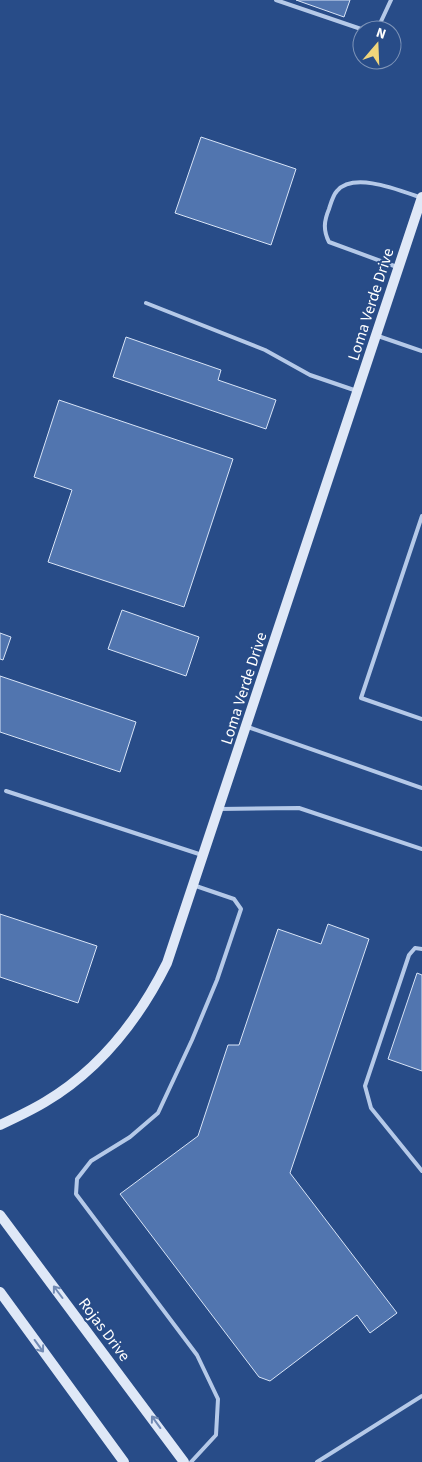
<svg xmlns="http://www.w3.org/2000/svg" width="422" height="1462" font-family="'Source Sans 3',sans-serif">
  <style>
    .building { fill: #5175af; stroke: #d8e4f7 }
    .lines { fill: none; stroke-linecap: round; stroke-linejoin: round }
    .lane { stroke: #b5c9e8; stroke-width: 4 }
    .secondary { stroke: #dfe8f7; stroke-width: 10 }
    .oneway { stroke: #718ab4 }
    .labels { text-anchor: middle; stroke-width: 4; stroke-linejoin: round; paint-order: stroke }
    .street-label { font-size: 16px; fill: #fff; stroke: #284c88 }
  </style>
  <rect width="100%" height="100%" fill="#284c88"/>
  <g class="building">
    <path d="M 296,0 L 350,0 L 344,17 Z"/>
    <path d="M 201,137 L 296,169 L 271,245 L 175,213 Z"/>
    <path d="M 126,337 L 221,370 L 218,380 L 276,400 L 266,429 L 113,377 Z"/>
    <path d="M 59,400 L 233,459 L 184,607 L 48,562 L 72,490 L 34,477 Z"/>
    <path d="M 122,610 L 199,637 L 186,676 L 108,649 Z"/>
    <path d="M 0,633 L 11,637 L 3,660 L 0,659 Z"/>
    <path d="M 0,676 L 136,722 L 120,772 L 0,732 Z"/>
    <path d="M 0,914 L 97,946 L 78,1003 L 0,977 Z"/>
    <path d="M 328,924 L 369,939 L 290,1173 L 397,1313 L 370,1333 L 357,1315 L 270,1381 L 259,1377 L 120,1194 L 198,1136 L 228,1045 L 239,1045 L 278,929 L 321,944 Z"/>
    <path d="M 417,973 L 422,975 L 422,1071 L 388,1059 Z"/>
  </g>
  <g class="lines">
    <g class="lane">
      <path d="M 276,0 L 364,30"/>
      <path d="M 377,30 L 391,0"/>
      <path d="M 397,267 L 329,242 C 323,230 324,221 329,209 C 331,203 333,195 337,191 C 354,171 401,191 422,198"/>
      <path d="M 146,303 L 265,350 L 310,375 L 357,391"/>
      <path d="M 378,336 L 422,351"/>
      <path d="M 422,516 L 361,698 L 422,719"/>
      <path d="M 248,727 L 422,788"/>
      <path d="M 6,791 L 202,855"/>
      <path d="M 219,809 L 299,808 L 422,849"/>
      <path d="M 422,949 L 415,948 L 409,955 L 365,1086 L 371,1108 L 422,1171"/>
      <path d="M 191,1462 L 216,1435 L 218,1399 L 197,1355 L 76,1194 L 77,1179 L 91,1161 L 130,1137 L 158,1113 L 192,1040 L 217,980 L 241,909 L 234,899 L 193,885"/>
      <path d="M 317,1462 L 422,1396"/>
    </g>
    <g class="secondary">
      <path d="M 0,1125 C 15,1118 30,1111 45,1102 C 99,1070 139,1019 167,963 L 422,197"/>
      <path d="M 0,1215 L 184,1462"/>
      <path d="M 0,1292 L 124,1462"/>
    </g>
  </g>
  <defs><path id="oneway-shaft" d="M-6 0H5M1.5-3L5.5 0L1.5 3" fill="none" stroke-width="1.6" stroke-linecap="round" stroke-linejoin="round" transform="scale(1.25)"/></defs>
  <g class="oneway">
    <use href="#oneway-shaft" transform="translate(58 1292) rotate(-127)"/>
    <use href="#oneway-shaft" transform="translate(39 1346) rotate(54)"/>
    <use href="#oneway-shaft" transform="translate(156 1422) rotate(-126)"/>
  </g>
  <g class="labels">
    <g class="street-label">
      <text transform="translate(370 304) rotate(-72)" y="6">Loma Verde Drive</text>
      <text transform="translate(243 688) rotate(-72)" y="6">Loma Verde Drive</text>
      <text transform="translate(105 1329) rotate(53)" y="6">Rojas Drive</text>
    </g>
  </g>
  <g transform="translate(377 45) rotate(19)"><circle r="24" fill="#284c88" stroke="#7e94b8"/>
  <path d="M0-4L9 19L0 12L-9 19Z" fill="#f0d57b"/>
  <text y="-8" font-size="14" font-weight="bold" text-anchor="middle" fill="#ffffff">N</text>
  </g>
</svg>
